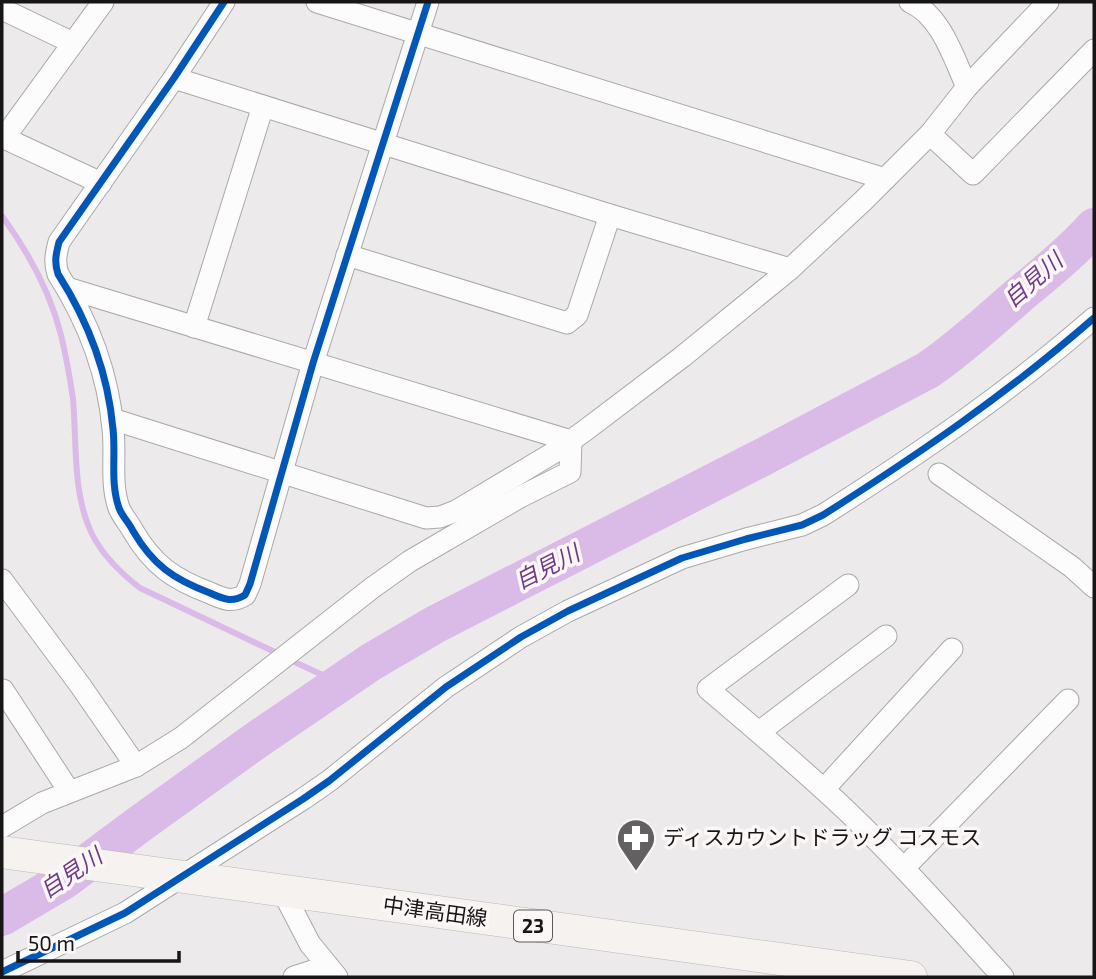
<svg xmlns="http://www.w3.org/2000/svg" width="1096" height="979" font-family="'Exo 2','Noto Sans JP',sans-serif">
  <style>
    .lines { fill: none; stroke-linecap: round; stroke-linejoin: round }
    .stream { stroke: #dabbe8; stroke-width: 6 }
    .river { stroke: #dabbe8; stroke-width: 38 }
    .street-casing { stroke: #aaa8a8; stroke-width: 23 }
    .primary-casing { stroke: #bfb6b4; stroke-width: 33 }
    .street { stroke: #fcfcfc; stroke-width: 21 }
    .primary { stroke: #f6f2f0; stroke-width: 32 }
    .cycleway-casing { stroke: #fbf7f7; stroke-width: 11 }
    .cycleway { stroke: #0057b8; stroke-width: 7 }
    .labels { text-anchor: middle; stroke-width: 7; stroke-linejoin: round; paint-order: stroke }
    .shield { fill: #fbf7f7; stroke: #5b5959; stroke-width: 2 }
    .shield-label { font-size: 19px; font-weight: bold; fill: #171515 }
    .poi-label { font-size: 21px; fill: #171515; stroke: #fbf7f7; text-anchor: start }
    .street-label { font-size: 21px; fill: #171515; stroke: #fbf7f7 }
    .water-label { font-size: 23px; font-style: italic; fill: #713c87; stroke: #fbf7f7 }
  </style>
  <rect width="100%" height="100%" fill="#edeaeb"/>
  <g class="lines">
    <g class="stream">
      <path d="M 2,216 C 29,253 50,291 61,335 C 66,356 70,378 73,399 C 77,444 72,495 93,536 C 104,557 122,574 140,588 L 279,654"/>
      <path d="M 288,659 L 340,683"/>
    </g>
    <path class="river" d="M 2,917 L 63,881 L 141,823 L 258,739 L 371,662 L 436,624 L 761,458 L 928,370 C 960,348 988,322 1017,297 C 1043,275 1071,253 1094,227"/>
    <g class="street-casing">
      <g id="street">
        <path d="M 224,2 L 174,78 L 59,242 C 56,254 54,262 58,274 C 88,321 108,373 113,429 C 116,455 110,483 119,508 C 122,516 129,523 133,531 C 153,565 173,579 210,593 C 223,599 232,603 245,595 L 250,584 L 313,363 L 428,2"/>
        <path d="M 317,2 L 885,179"/>
        <path d="M 910,2 C 941,15 954,59 967,87"/>
        <path d="M 2,9 L 73,43"/>
        <path d="M 174,78 L 610,215 L 790,269"/>
        <path d="M 930,134 L 973,174 L 1094,50"/>
        <path d="M 2,137 L 101,183"/>
        <path d="M 4,138 L 103,2"/>
        <path d="M 347,255 L 567,323 L 577,315 L 610,215"/>
        <path d="M 194,327 L 263,106"/>
        <path d="M 112,419 L 426,518 L 440,517 L 456,511 L 558,450 L 587,429 L 682,357 L 790,269 L 863,201 L 930,134 L 967,87 L 1048,2"/>
        <path d="M 939,474 L 1072,567 L 1094,587"/>
        <path d="M 2,580 L 80,685 L 136,766"/>
        <path d="M 848,585 L 708,689 C 756,730 804,770 849,813 C 903,865 953,922 1003,977"/>
        <path d="M 3,690 L 69,791"/>
        <path d="M 759,732 L 886,636"/>
        <path d="M 824,789 L 952,649"/>
        <path d="M 2,827 L 42,803 L 136,766 L 181,738 L 372,588 L 410,561 L 520,497 L 570,472 L 571,441 L 67,288"/>
        <path d="M 904,868 L 1068,700"/>
        <path d="M 283,892 L 310,944 L 337,977"/>
        <path d="M 2,972 L 125,913 L 303,799 L 329,781 L 446,687 L 521,637 L 568,611 L 682,558 L 746,539 L 802,525 L 823,515 C 919,454 1008,393 1094,318"/>
        <path d="M 294,977 L 328,966"/>
      </g>
    </g>
    <g class="primary-casing">
      <path id="primary" d="M 2,852 L 911,977"/>
    </g>
    <use href="#street" class="street"/>
    <use href="#primary" class="primary"/>
    <g class="cycleway-casing">
      <g id="cycleway">
        <path d="M 224,2 L 174,78 L 59,242 C 56,254 54,262 58,274 C 88,321 108,373 113,429 C 116,455 110,483 119,508 C 122,516 129,523 133,531 C 153,565 173,579 210,593 C 223,599 232,603 245,595 L 250,584 L 313,363 L 428,2"/>
        <path d="M 2,972 L 125,913 L 303,799 L 329,781 L 446,687 L 521,637 L 568,611 L 682,558 L 746,539 L 802,525 L 823,515 C 919,454 1008,393 1094,318"/>
      </g>
    </g>
    <use href="#cycleway" class="cycleway"/>
  </g>
  <defs>
    <g id="pharmacy-pin" transform="scale(2.0125)"><path d="M0 17L-7.5 6A9.5 9.5 0 1 1 7.5 6Z" fill="#626060" stroke="#fbf7f7"/><path d="M-2-6h4v4h4v4h-4v4h-4v-4h-4v-4h4Z" fill="#fff"/></g>
  </defs>
  <g fill-rule="evenodd">
    <use href="#pharmacy-pin" x="636" y="838"/>
  </g>
  <g class="labels">
    <rect class="shield" x="514" y="910.5" width="38" height="31" rx="5"/>
    <g class="shield-label">
      <text x="533" y="933">23</text>
    </g>
    <g class="poi-label">
      <text x="663" y="845">ディスカウントドラッグ コスモス</text>
    </g>
    <g class="street-label">
      <text transform="translate(435 912) rotate(8)" y="7">中津高田線</text>
    </g>
    <g class="water-label">
      <text transform="translate(1033 280) rotate(-41)" y="8">自見川</text>
      <text transform="translate(547 567) rotate(-27)" y="8">自見川</text>
      <text transform="translate(71 873) rotate(-34)" y="8">自見川</text>
    </g>
  </g>
  <rect width="1096" height="979" fill="none" stroke="#171515" stroke-width="7"/>
  <path d="M18 951v10h161v-10" fill="none" stroke="#171515" stroke-width="3.5"/>
  <text x="28" y="951" font-size="21" fill="#171515" stroke="#fbf7f7" stroke-width="5" paint-order="stroke">50 m</text>
</svg>
